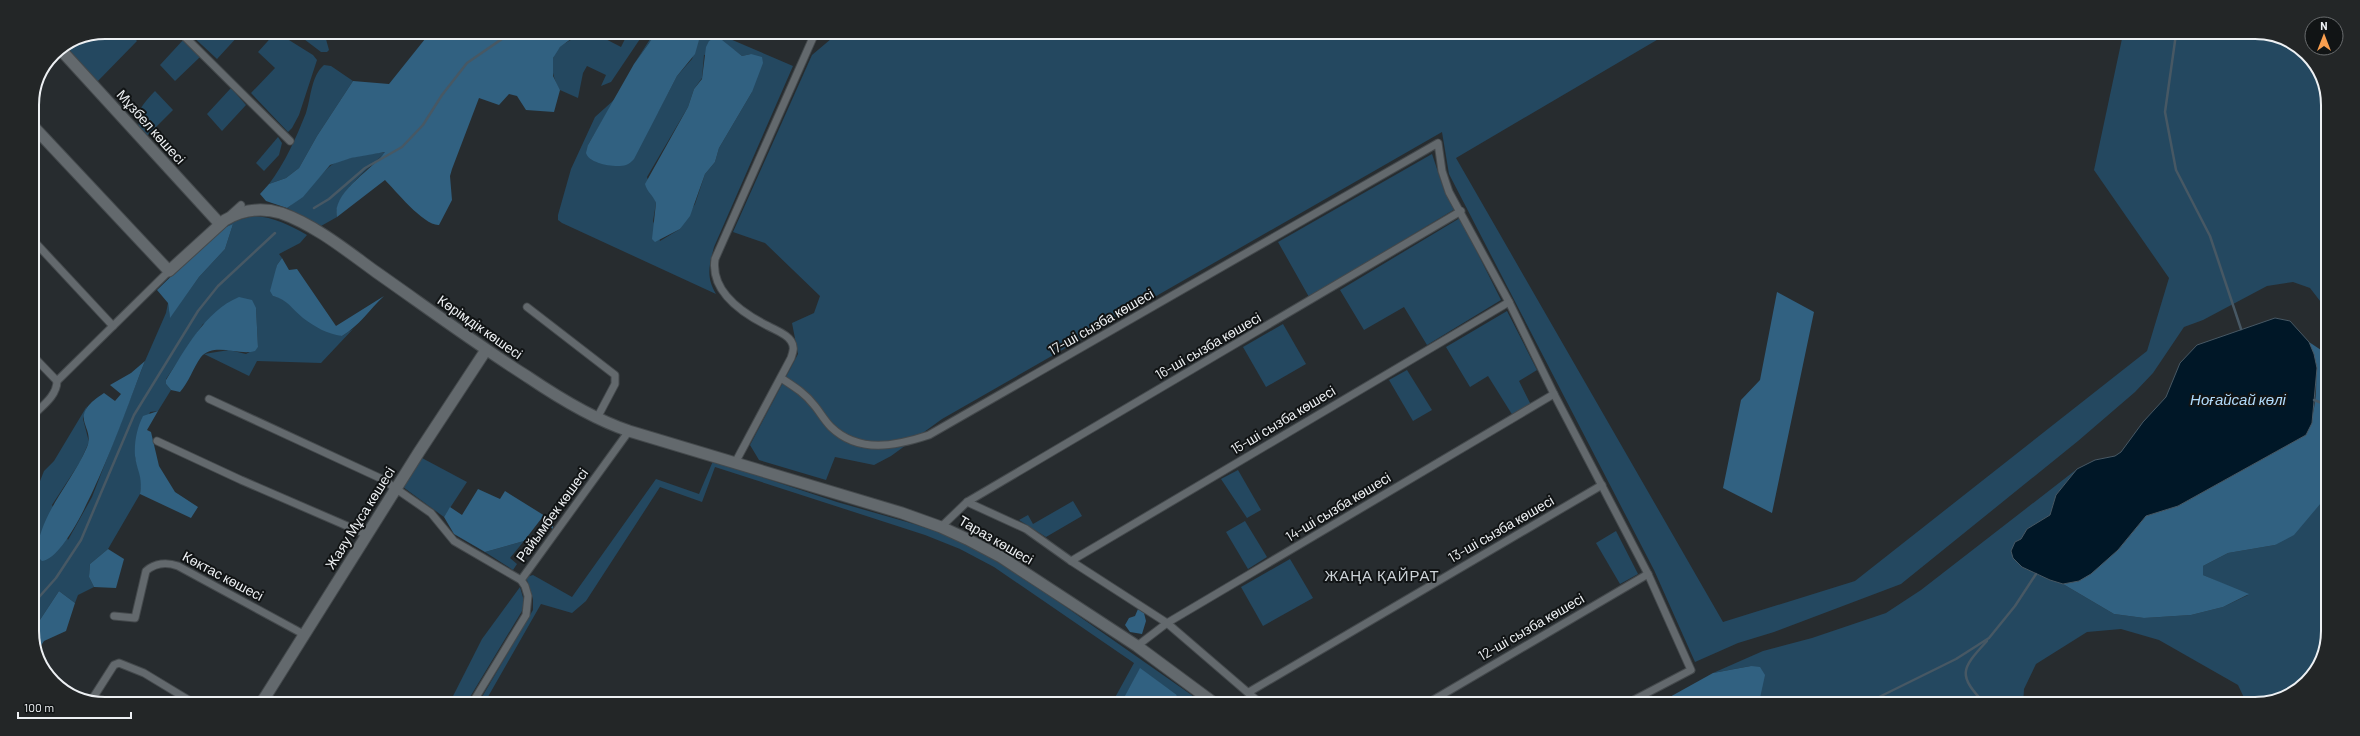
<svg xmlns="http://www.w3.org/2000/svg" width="2360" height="736" font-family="Barlow,sans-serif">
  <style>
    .green { fill: #244860; fill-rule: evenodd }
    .forest { fill: #316181 }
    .water { fill: #001727; stroke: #475864 }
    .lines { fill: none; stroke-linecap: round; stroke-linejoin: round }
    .stream { stroke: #475864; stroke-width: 2.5 }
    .street-casing { stroke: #44494c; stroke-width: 9 }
    .secondary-casing { stroke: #44494c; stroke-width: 13 }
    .street { stroke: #63696d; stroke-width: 7 }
    .secondary { stroke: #63696d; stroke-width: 11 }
    .labels { text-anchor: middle; stroke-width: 4; stroke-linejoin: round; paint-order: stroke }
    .street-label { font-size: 14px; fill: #edf0f3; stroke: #111415 }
    .water-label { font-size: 15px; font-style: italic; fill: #b1dbfb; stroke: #111415 }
    .neighbourhood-label { font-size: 15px; letter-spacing: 1px; fill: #cdd3d8; stroke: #111415 }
    .rim { fill: none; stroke: #edf0f3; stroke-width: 2 }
  </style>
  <rect width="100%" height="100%" fill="#272c2f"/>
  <g class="green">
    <path d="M 105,32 L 128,32 L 137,41 L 95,84 L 61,48 L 77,37 Z"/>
    <path d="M 188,32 L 233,32 L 239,35 L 217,59 Z"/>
    <path d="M 276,32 L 313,55 L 317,60 L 299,115 L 292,128 L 288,132 L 251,93 L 275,68 L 258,52 Z"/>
    <path d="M 302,32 L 324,32 L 329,50 L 327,52 L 321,52 L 300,36 Z"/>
    <path d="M 579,33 L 594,33 L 621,47 L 628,33 L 644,33 L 611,82 L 601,86 L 606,75 L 587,66 L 583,73 L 578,98 L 560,90 C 552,77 547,57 561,46 C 568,41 574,39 579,33 Z"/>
    <path d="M 654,33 L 680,33 L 671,39 L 656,38 L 649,43 L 634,64 Z"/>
    <path d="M 701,33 L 716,33 L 793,66 L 714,247 C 709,266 706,277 716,294 L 562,223 L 558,220 L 558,215 L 571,169 L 595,117 L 615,99 L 588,145 L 658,112 L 677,76 L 692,59 ZM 734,50 L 742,56 L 751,54 L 752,92 L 719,148 L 715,162 L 705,174 L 695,204 L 680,229 L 660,241 L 653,221 L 656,203 L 647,177 L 688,107 L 694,89 L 702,78 L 704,55 Z"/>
    <path d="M 838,33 L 1667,34 L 1456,158 L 1723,622 L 1855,581 L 2147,351 L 2169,278 L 2094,170 L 2123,34 L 2274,35 L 2313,60 L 2328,100 L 2327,310 L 2310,288 L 2293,282 L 2267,286 L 2203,320 L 2184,327 L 2153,373 L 2135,392 L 2078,441 L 1901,584 L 1774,632 L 1738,643 L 1695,662 L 1654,570 L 1449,174 L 1442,132 L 942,419 L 891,456 L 874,465 L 835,457 L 826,480 L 759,460 L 750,445 L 798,354 L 792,323 L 814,313 L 820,296 L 765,243 L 733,232 L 812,55 Z"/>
    <path d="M 184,39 L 200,57 L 175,81 L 160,65 Z"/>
    <path d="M 324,65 L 331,66 L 353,81 L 317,136 L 299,168 L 286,178 L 269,184 C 285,163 296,138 306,113 C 311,98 311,76 324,65 Z"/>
    <path d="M 231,88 L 246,105 L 222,131 L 207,114 Z"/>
    <path d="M 155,91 L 173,110 L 144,139 C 132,116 139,108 155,91 Z"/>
    <path d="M 278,137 L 282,143 L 279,155 L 264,171 L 256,163 Z"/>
    <path d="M 386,152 C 371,166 332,196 337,217 L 321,226 L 287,208 C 307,194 313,182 329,167 C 340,157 372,154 386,152 Z"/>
    <path d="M 1432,154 L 1444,190 L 1455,209 L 1309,297 L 1278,242 Z"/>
    <path d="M 253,216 C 274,217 289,225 307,235 L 300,243 L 279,254 L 282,258 L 277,265 L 273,296 L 282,298 L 303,317 L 342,336 L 353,329 L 321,363 L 257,361 L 249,376 L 204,354 L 229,350 L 246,354 L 258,347 L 256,308 L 203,324 L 166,379 L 166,384 L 171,390 L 158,411 L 150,412 L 135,457 L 142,480 L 140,494 L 108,549 L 90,564 L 89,577 L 94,587 L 78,595 L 75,603 L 59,591 L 32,632 L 32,530 L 40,500 L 40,481 L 44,471 L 54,461 L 87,406 L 83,419 L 89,442 L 80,462 L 52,505 L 68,540 L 92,497 L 145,361 L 166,313 L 168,303 L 170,317 L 199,277 L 225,249 L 233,224 L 219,230 L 228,223 Z"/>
    <path d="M 1460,218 L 1501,300 L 1427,345 L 1404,307 L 1364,330 L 1340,290 Z"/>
    <path d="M 1507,311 L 1537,370 L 1519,381 L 1531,405 L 1513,416 L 1488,376 L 1470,387 L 1446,347 Z"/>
    <path d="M 1283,324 L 1306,364 L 1266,387 L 1243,347 Z"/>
    <path d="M 1407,370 L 1432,410 L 1413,421 L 1389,380 Z"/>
    <path d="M 422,458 L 467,482 L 444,517 L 403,487 Z"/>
    <path d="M 713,461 L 837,502 L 914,524 L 941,533 L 976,549 L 1033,584 L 1203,703 L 1173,703 L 1177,695 L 1140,669 L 1121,703 L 1112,703 L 1134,663 L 994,567 L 960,549 L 925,535 L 715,467 L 702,502 L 660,487 L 586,601 L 572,613 L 541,604 L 485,702 L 479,702 L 533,610 L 533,599 L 526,577 L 533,575 L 572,597 L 656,479 L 699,494 Z"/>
    <path d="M 2077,469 L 2056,495 L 2050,515 L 2027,529 L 2021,539 L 2015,542 L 2022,567 L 2050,580 L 2063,584 L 2114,614 L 2144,618 L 2191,615 L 2223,607 L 2248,595 L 2203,575 L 2203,566 L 2228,553 L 2275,545 L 2326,497 L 2325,650 L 2300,689 L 2255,704 L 2247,704 L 2238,685 L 2159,640 L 2121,629 L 2087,632 L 2036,664 L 2024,689 L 2023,704 L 1973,704 L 1957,697 L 1919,704 L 1755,703 L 1760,698 L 1751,666 L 1713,673 L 1763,651 L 1812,638 L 1886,613 L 1921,590 Z"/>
    <path d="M 1238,470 L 1261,510 L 1247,518 L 1221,479 Z"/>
    <path d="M 1073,501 L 1082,516 L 1046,537 L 1019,520 L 1028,515 L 1033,524 Z"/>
    <path d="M 1245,521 L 1267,557 L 1248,569 L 1226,532 Z"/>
    <path d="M 1616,531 L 1638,574 L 1620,584 L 1596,543 Z"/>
    <path d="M 524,541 L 510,558 L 517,564 L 513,570 L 485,552 Z"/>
    <path d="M 1290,559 L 1313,598 L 1263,626 L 1241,587 Z"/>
    <path d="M 520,587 L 524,601 L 522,611 L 467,702 L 450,702 L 482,639 Z"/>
  </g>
  <g class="forest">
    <path d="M 433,32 L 579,33 L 560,47 L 553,58 L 553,76 L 560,90 L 554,112 L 526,110 L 517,96 L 509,94 L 499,105 L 479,98 L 452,169 L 450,176 L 452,200 L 439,225 C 424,226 395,190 385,180 L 337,217 C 331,193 373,169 385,152 L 351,158 L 330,165 L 303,197 L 287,208 L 266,201 L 260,194 L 269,184 L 286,178 L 299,168 L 317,136 L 353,81 L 389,84 L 425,39 Z"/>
    <path d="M 680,33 L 701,33 L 695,54 L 677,76 L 634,159 C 632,161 629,164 626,165 C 616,168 589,164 586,153 L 588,145 L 634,64 L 652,39 L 671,39 Z"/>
    <path d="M 714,38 L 722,40 L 742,56 L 751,54 L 762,57 L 763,63 L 752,92 L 719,148 L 715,162 L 705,174 L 690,216 L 680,229 L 655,242 L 652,239 L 656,203 C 653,195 647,192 645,184 L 688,107 L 694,89 L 702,79 L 706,47 L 709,41 Z"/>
    <path d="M 233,224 L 225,249 L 199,277 L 170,318 L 168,303 L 157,290 L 219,230 Z"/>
    <path d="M 282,258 L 289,270 L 297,269 L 336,326 L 384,296 C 370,309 359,326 342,336 C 327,334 315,327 303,318 C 292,309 287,299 273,296 L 270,291 L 277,265 Z"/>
    <path d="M 1777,292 L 1814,312 L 1772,513 L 1723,488 L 1741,400 L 1760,380 Z"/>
    <path d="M 239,297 L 252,300 L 256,308 L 258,347 L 255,351 C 239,356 214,342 201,357 C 193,368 189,382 180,392 L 171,390 L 166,384 L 166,380 C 185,350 205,311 239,297 Z"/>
    <path d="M 2309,342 L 2327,354 L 2326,497 L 2294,535 L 2275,545 L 2228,553 L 2203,566 L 2203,575 L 2249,594 L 2223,607 L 2191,615 L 2144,618 L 2114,614 L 2063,584 L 2079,581 L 2118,550 L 2146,516 L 2178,506 L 2306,435 C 2318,409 2320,368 2309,342 Z"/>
    <path d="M 145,361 C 131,395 77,557 42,561 L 36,555 C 41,511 70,486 87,447 C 96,426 65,418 104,393 L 115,401 L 121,394 L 110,385 L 131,373 Z"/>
    <path d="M 158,411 L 147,430 L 151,432 L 159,466 L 175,492 L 198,507 L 191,518 L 140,494 C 143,475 137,472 135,456 C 134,442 137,428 143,416 Z"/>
    <path d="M 478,489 L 500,499 L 505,491 L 553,521 L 553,529 L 541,519 L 524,541 L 485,552 L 454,534 L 444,517 L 450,507 L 462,515 Z"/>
    <path d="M 108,549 L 124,559 L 116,588 L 94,587 L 89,577 L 90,564 Z"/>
    <path d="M 59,591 L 75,603 L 66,631 L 44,641 L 38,650 L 32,632 Z"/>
    <path d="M 1138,609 L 1144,613 L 1146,621 L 1142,634 L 1130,632 L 1125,625 L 1129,618 L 1135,616 Z"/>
    <path d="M 1751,666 L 1760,667 L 1765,675 L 1760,698 L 1755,703 L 1659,703 L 1713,673 Z"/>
    <path d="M 1140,668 L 1177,695 L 1173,703 L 1121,703 Z"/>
  </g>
  <path class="water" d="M 2275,318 L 2290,321 L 2309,342 L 2314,354 L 2317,368 L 2312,423 L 2306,435 L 2178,506 L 2146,516 L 2118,550 L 2091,574 L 2079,581 L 2063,584 L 2050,580 L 2022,567 L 2013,558 L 2011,551 L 2015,542 L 2021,539 L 2027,529 L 2050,515 L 2056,495 L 2077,469 L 2095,460 L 2115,456 L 2121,452 L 2143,422 L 2166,397 L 2180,363 L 2197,345 Z"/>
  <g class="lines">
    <g class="stream">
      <path d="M 2176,34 L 2165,112 L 2176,170 L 2210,236 L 2241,329"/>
      <path d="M 314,208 L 329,199 L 365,168 L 402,147 L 423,125 L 442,95 L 467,63 L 512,32"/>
      <path d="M 2314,400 L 2327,405"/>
      <path d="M 32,605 L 56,578 L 81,540 L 134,415 L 198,311 L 218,286 L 275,233"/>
      <path d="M 1865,704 L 1956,659 L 1989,638 L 2015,606 L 2036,574"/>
      <path d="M 1985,704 C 1958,675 1960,670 1987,641"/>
    </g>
    <g class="street-casing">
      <g id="street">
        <path d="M 180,32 L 290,141"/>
        <path d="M 231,214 L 241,205"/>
        <path d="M 32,239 L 113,326"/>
        <path d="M 527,307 L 615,375 L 615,384 L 597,418"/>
        <path d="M 32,355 L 57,381"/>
        <path d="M 781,378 C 793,386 805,393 814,405 C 820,412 824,420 831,427 C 859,454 896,446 929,435 L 1438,143 L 1442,171 L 1449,192 L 1509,302 L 1554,394 L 1648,574 L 1691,670 L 1628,703"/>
        <path d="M 209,399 L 382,479 L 431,513 L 454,541 L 521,580 L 525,586 L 528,596 L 526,615 L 473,702"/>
        <path d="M 32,416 C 42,406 57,396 57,381 L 169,271"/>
        <path d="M 157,441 L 241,480 L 368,535"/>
        <path d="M 735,463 L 791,358 C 793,352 795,347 791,341 C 787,334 775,330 768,326 C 742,313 710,292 715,259 L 815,33"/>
        <path d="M 967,502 L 1026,529 L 1071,561 L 1167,623 L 1260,703"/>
        <path d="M 941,527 L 967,502 L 1461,211"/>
        <path d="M 1071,561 L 1509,302"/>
        <path d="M 521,580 L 629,431"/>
        <path d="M 114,616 L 135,618 L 146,571 C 155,563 167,562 178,566 L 305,635"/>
        <path d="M 1137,646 L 1167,623 L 1554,394"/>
        <path d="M 1249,692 L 1602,485"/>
        <path d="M 91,701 L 114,665 L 119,663 L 144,673 L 192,702"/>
        <path d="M 1428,703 L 1648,574"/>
      </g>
    </g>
    <g class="secondary-casing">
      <g id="secondary">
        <path d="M 60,49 L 220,224"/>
        <path d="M 32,125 L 169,271 L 225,220 C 242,210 261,207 281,213 C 315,225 347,251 376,272 C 426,307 476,344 528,377 C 559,398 593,419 629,431 L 902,513 L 941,527 L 967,539 L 1001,557 L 1137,646 L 1214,703"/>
        <path d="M 262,702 L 419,452 L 486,350"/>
      </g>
    </g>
    <use href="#street" class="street"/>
    <use href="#secondary" class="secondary"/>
  </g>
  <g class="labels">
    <g class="street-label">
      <text transform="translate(151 127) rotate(48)" y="5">Мұзбел көшесі</text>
      <text transform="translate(1101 322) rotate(-30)" y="5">17-ші сызба көшесі</text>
      <text transform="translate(480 327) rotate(35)" y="5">Көрімдік көшесі</text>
      <text transform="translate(1208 346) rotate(-30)" y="5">16-ші сызба көшесі</text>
      <text transform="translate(1283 420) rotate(-31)" y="5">15-ші сызба көшесі</text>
      <text transform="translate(1338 507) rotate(-31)" y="5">14-ші сызба көшесі</text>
      <text transform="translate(552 515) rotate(-54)" y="5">Райымбек көшесі</text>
      <text transform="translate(360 518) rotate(-58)" y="5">Жаяу Мұса көшесі</text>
      <text transform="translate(1501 529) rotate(-30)" y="5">13-ші сызба көшесі</text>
      <text transform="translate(996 540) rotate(30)" y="5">Тараз көшесі</text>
      <text transform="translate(223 576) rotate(28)" y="5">Көктас көшесі</text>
      <text transform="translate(1531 627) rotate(-30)" y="5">12-ші сызба көшесі</text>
    </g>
    <g class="water-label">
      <text x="2238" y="405">Ноғайсай көлі</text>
    </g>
    <g class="neighbourhood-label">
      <text x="1382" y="581">ЖАҢА ҚАЙРАТ</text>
    </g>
  </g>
  <path d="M0 0H2360V736H0ZM105 39H2255A66 66 0 0 1 2321 105V631A66 66 0 0 1 2255 697H105A66 66 0 0 1 39 631V105A66 66 0 0 1 105 39Z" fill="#232627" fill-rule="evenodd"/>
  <path class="rim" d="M105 39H2255A66 66 0 0 1 2321 105V631A66 66 0 0 1 2255 697H105A66 66 0 0 1 39 631V105A66 66 0 0 1 105 39Z"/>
  <g transform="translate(2324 36)"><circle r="19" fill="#111415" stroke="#696c6e"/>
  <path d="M0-3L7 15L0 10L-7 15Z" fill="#fa9f4f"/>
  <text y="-6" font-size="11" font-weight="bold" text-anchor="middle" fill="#edf0f3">N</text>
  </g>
  <path d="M18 712v6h113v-6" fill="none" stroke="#edf0f3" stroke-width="2"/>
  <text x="24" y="712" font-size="12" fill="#edf0f3" stroke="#111415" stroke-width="3" paint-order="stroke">100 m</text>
</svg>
